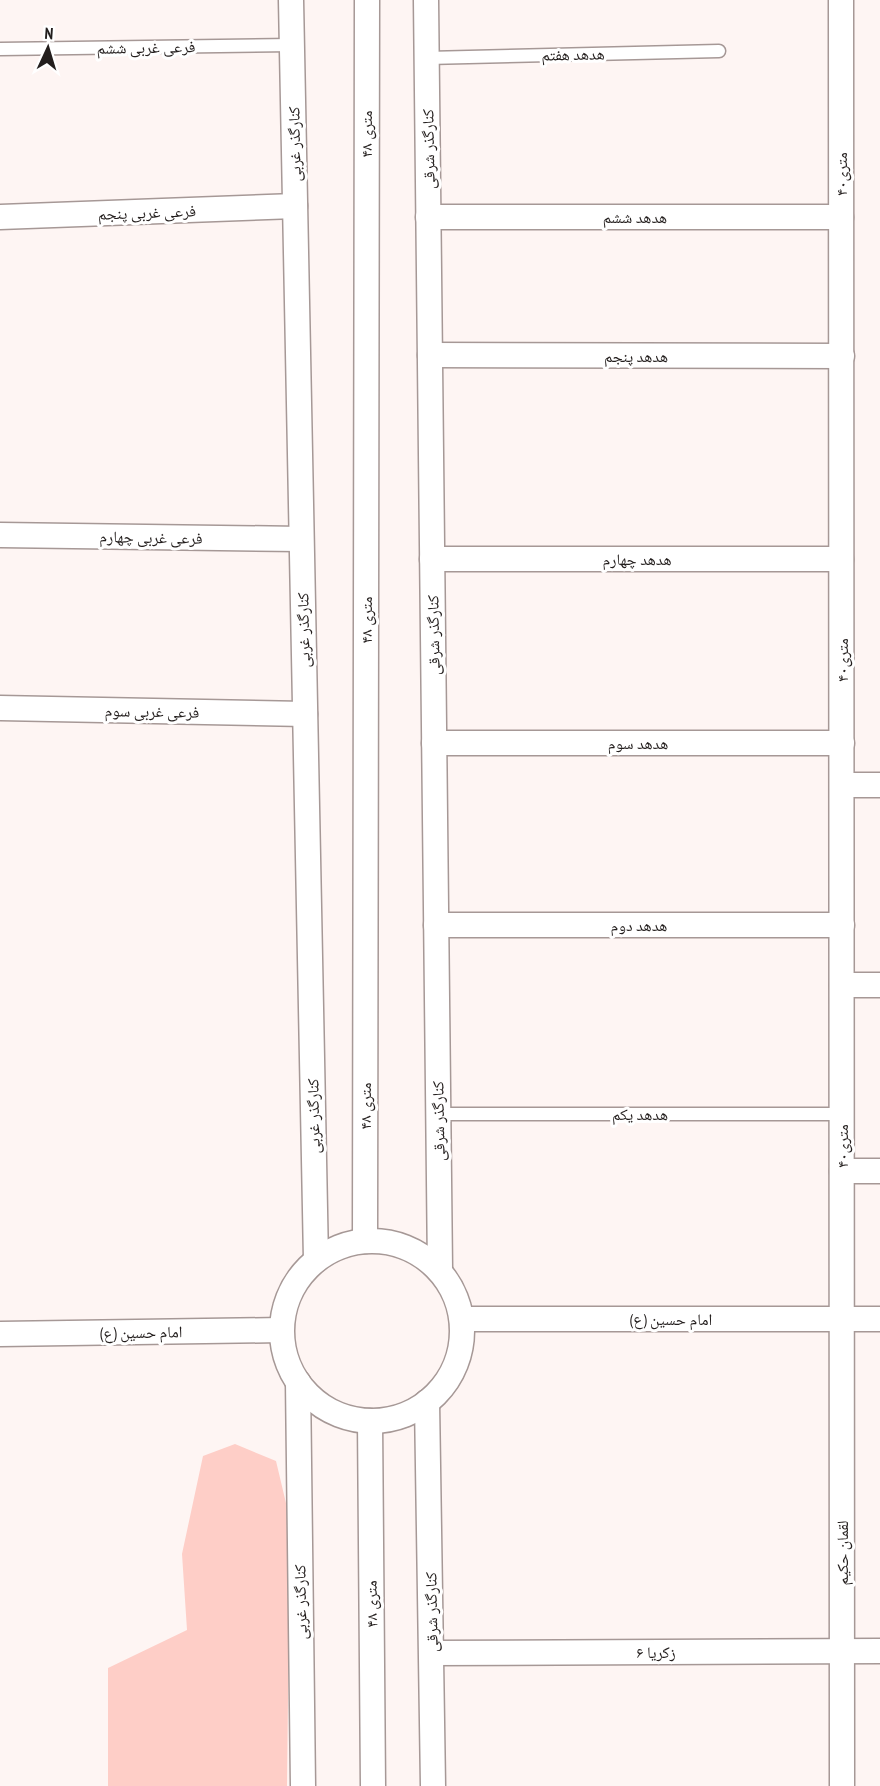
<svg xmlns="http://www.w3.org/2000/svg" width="880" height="1786" font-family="'PT Sans Narrow','Noto Naskh Arabic',sans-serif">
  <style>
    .green { fill: #fecec7 }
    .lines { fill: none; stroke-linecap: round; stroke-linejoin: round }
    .service-casing { stroke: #a69896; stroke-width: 15 }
    .minor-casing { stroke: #a69896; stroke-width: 27 }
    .service { stroke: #fff; stroke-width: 12 }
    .minor { stroke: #fff; stroke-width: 24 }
    .labels { text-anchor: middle; stroke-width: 6; stroke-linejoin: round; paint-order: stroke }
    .street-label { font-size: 16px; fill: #231e1d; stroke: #fff }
  </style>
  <rect width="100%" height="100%" fill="#fef5f3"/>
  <path class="green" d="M 235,1444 L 276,1461 L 290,1520 L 287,1786 L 108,1786 L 108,1668 L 187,1630 L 182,1554 L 203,1456 Z"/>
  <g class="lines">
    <g class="service-casing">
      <g id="service">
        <path d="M 0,49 L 292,45"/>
        <path d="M 427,58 L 719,51"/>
        <path d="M 438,1114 L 842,1114"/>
      </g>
    </g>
    <g class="minor-casing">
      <g id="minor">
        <path d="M 291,0 L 316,1260"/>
        <path d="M 426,0 L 440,1270"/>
        <path d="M 841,0 L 842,1786"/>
        <path d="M 0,217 L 295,206"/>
        <path d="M 428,217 L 841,217"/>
        <path d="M 430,355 L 842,356"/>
        <path d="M 0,535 L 301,539"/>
        <path d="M 432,559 L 841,559"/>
        <path d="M 0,708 L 305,714"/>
        <path d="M 434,743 L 842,743"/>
        <path d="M 842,785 L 880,785"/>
        <path d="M 436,925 L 842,925"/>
        <path d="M 842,985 L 880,985"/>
        <path d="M 842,1171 L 880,1171"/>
        <path d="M 365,1241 L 367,0"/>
        <circle cx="372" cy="1331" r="90"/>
        <path d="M 462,1319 L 880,1319"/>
        <path d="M 0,1334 L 281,1330"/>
        <path d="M 298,1382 L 303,1786"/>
        <path d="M 427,1402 L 433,1786"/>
        <path d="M 370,1421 L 373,1786"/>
        <path d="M 432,1653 L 880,1651"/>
      </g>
    </g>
    <use href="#service" class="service"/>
    <use href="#minor" class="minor"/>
  </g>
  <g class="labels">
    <g class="street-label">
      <text transform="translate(146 47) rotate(-1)" y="6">فرعی غربی ششم</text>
      <text transform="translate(573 54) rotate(-1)" y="6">هدهد هفتم</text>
      <text transform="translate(366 134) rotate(-90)" y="6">۴۸ متری</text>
      <text transform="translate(294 144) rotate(-91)" y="6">کنارگذر غربی</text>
      <text transform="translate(428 149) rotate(-91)" y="6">کنارگذر شرقی</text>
      <text transform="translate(841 174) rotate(-90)" y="6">۴۰متری</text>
      <text transform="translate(147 212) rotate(-2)" y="6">فرعی غربی پنجم</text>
      <text x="635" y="223">هدهد ششم</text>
      <text x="636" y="362">هدهد پنجم</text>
      <text transform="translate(151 537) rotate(1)" y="6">فرعی غربی چهارم</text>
      <text x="637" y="565">هدهد چهارم</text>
      <text transform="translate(366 620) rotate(-90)" y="6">۴۸ متری</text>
      <text transform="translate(303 630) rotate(-91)" y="6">کنارگذر غربی</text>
      <text transform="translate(433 635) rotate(-91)" y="6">کنارگذر شرقی</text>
      <text transform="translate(842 660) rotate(-90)" y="6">۴۰متری</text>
      <text transform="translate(152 711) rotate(1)" y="6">فرعی غربی سوم</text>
      <text x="638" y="749">هدهد سوم</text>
      <text x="639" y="931">هدهد دوم</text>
      <text transform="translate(365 1106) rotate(-90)" y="6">۴۸ متری</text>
      <text x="640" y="1120">هدهد یکم</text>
      <text transform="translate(313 1116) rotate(-91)" y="6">کنارگذر غربی</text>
      <text transform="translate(438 1121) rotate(-91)" y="6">کنارگذر شرقی</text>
      <text transform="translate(842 1146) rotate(-90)" y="6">۴۰متری</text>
      <text x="671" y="1325">امام حسین (ع)</text>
      <text transform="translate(141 1332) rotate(-1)" y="6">امام حسین (ع)</text>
      <text transform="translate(842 1553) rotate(-90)" y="6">لقمان حکیم</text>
      <text transform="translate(300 1602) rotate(-91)" y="6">کنارگذر غربی</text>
      <text transform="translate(371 1604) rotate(-91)" y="6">۴۸ متری</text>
      <text transform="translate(431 1612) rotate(-91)" y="6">کنارگذر شرقی</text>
      <text x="656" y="1658">زکریا ۶</text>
    </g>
  </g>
  <g transform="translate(48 48) rotate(4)" stroke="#ffffff" stroke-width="4.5" paint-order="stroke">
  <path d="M0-4.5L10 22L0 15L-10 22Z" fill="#231e1d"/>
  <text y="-9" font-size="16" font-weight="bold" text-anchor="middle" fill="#231e1d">N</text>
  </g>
</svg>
